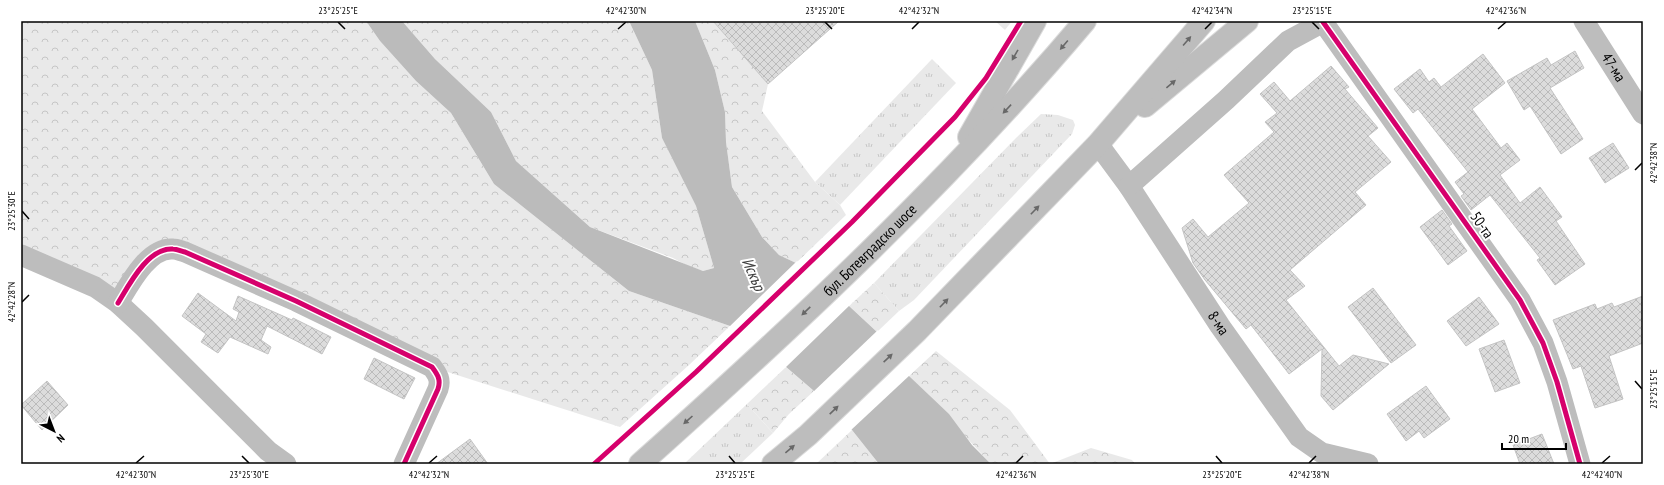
<svg xmlns="http://www.w3.org/2000/svg" width="1664" height="485" font-family="'PT Sans Narrow',sans-serif">
  <style>
    .grass { fill: url(#grass-tufts) }
    .forest { fill: url(#forest-crowns) }
    .water { fill: #bbb }
    .pier { fill: #fff }
    .building { fill: url(#building-cross-hatch); stroke: #c4c4c4 }
    .lines { fill: none; stroke-linecap: round; stroke-linejoin: round }
    .primary-casing { stroke: #dbdbdb; stroke-width: 24 }
    .street { stroke: #bdbdbd; stroke-width: 21 }
    .primary { stroke: #bdbdbd; stroke-width: 22 }
    .cycleway-casing { stroke: #fff; stroke-width: 8 }
    .cycleway { stroke: #d6006c; stroke-width: 5 }
    .oneway { fill: #686868 }
    .ticks { fill: none; stroke: #000; stroke-width: 1.5 }
    .labels { text-anchor: middle; stroke-width: 4; stroke-linejoin: round; paint-order: stroke }
    .street-label { font-size: 15px; fill: #000; stroke: #fff }
    .water-label { font-size: 16px; font-style: italic; fill: #3f3f3f; stroke: #fff }
    .neatline { fill: none; stroke: #000; stroke-width: 1.5 }
    .ticks-label { font-size: 10px; text-anchor: middle; fill: #000 }
  </style>
  <defs>
    <pattern id="grass-tufts" width="24" height="20" patternUnits="userSpaceOnUse"><rect width="24" height="20" fill="#e9e9e9"/><path d="M3 7l-1-3M5 7V3M7 7l1-3M15 17l-1-3M17 17v-4M19 17l1-3" fill="none" stroke="#c6c6c6"/></pattern>
    <pattern id="forest-crowns" width="20" height="18" patternUnits="userSpaceOnUse"><rect width="20" height="18" fill="#e9e9e9"/><path d="M2 6a3 3 0 1 1 6 0M12 15a3 3 0 1 1 6 0" fill="none" stroke="#c6c6c6"/></pattern>
    <pattern id="building-cross-hatch" width="8" height="8" patternUnits="userSpaceOnUse"><rect width="8" height="8" fill="#dcdcdc"/><path d="M0 0l8 8M0 8l8-8" fill="none" stroke="#bbb"/></pattern>
  </defs>
  <rect width="100%" height="100%" fill="#fff"/>
  <g class="grass">
    <path d="M 995,21 L 1012,21 L 1005,30 Z"/>
    <path d="M 932,59 L 956,83 L 840,205 L 815,182 Z"/>
    <path d="M 1041,114 L 1058,115 L 1073,120 L 1075,125 L 1072,134 L 914,300 L 899,311 L 874,283 L 1016,138 Z"/>
    <path d="M 747,404 L 773,433 L 740,464 L 684,464 Z"/>
  </g>
  <g class="forest">
    <path d="M 21,21 L 366,21 L 380,41 L 416,81 L 451,113 L 494,184 L 629,291 L 730,326 L 689,365 L 620,427 L 432,367 L 172,248 L 118,303 L 21,255 Z"/>
    <path d="M 402,21 L 629,21 L 652,70 L 662,138 L 696,206 L 714,268 L 703,271 L 688,266 L 673,258 L 590,227 L 516,161 L 491,112 L 435,59 Z"/>
    <path d="M 695,21 L 713,21 L 768,84 L 762,111 L 815,182 L 840,205 L 846,215 L 796,263 L 779,255 L 762,237 L 732,187 L 726,142 L 725,112 L 715,70 Z"/>
    <path d="M 874,283 L 899,311 L 877,332 L 849,306 Z"/>
    <path d="M 936,351 L 1010,410 L 1050,464 L 1091,448 L 1132,460 L 1135,464 L 991,464 L 909,376 Z"/>
    <path d="M 786,367 L 814,391 L 789,414 L 773,433 L 747,404 Z"/>
    <path d="M 852,430 L 879,464 L 816,464 Z"/>
  </g>
  <path class="water" d="M 366,21 L 402,21 L 435,59 L 491,112 L 516,161 L 590,227 L 703,271 L 714,268 L 696,206 L 662,138 L 652,70 L 629,21 L 695,21 L 715,70 L 725,112 L 726,142 L 732,187 L 762,237 L 779,255 L 796,263 L 849,306 L 877,332 L 909,376 L 949,414 L 972,445 L 991,464 L 879,464 L 852,430 L 814,391 L 771,354 L 730,326 L 629,291 L 494,184 L 451,113 L 416,81 L 380,41 Z"/>
  <g class="pier">
    <path d="M 797,261 L 851,304 L 785,368 L 770,356 L 728,328 Z"/>
    <path d="M 878,330 L 910,375 L 850,431 L 812,393 Z"/>
  </g>
  <g class="building">
    <path d="M 713,21 L 839,21 L 768,84 Z"/>
    <path d="M 1575,51 L 1584,68 L 1550,88 L 1583,139 L 1561,154 L 1530,106 L 1524,110 L 1507,81 L 1547,58 L 1551,65 Z"/>
    <path d="M 1483,54 L 1505,83 L 1472,109 L 1501,148 L 1507,143 L 1520,160 L 1500,175 L 1520,203 L 1540,187 L 1562,217 L 1556,221 L 1585,264 L 1555,285 L 1537,260 L 1540,258 L 1490,195 L 1471,210 L 1461,196 L 1464,194 L 1455,182 L 1468,172 L 1418,109 L 1413,113 L 1394,89 L 1420,69 L 1429,82 L 1434,78 L 1441,87 Z"/>
    <path d="M 1331,66 L 1349,87 L 1345,89 L 1378,128 L 1368,136 L 1391,162 L 1355,192 L 1366,205 L 1290,270 L 1305,286 L 1286,300 L 1339,366 L 1353,355 L 1389,364 L 1333,410 L 1321,396 L 1322,349 L 1289,374 L 1251,325 L 1246,329 L 1205,280 L 1193,263 L 1182,228 L 1193,219 L 1208,237 L 1249,203 L 1224,175 L 1274,132 L 1265,122 L 1277,113 L 1260,94 L 1274,82 L 1290,101 Z"/>
    <path d="M 1613,143 L 1629,168 L 1605,183 L 1589,158 Z"/>
    <path d="M 1442,210 L 1452,224 L 1449,226 L 1467,251 L 1448,265 L 1420,227 Z"/>
    <path d="M 1373,288 L 1416,345 L 1391,363 L 1348,307 Z"/>
    <path d="M 198,293 L 236,321 L 239,312 L 233,309 L 238,296 L 292,320 L 293,318 L 331,337 L 322,354 L 267,326 L 261,340 L 271,347 L 268,354 L 230,337 L 218,353 L 201,342 L 206,334 L 182,316 Z"/>
    <path d="M 1643,296 L 1643,343 L 1609,356 L 1623,399 L 1595,408 L 1581,366 L 1573,369 L 1553,320 L 1595,304 L 1597,309 L 1612,303 L 1614,307 Z"/>
    <path d="M 1479,297 L 1499,324 L 1466,346 L 1447,321 Z"/>
    <path d="M 1504,340 L 1520,383 L 1495,392 L 1479,349 Z"/>
    <path d="M 374,358 L 415,378 L 404,399 L 364,379 Z"/>
    <path d="M 47,381 L 68,405 L 42,430 L 21,405 Z"/>
    <path d="M 1426,386 L 1450,419 L 1424,438 L 1419,431 L 1406,441 L 1387,414 Z"/>
    <path d="M 1542,434 L 1554,464 L 1520,464 L 1513,445 Z"/>
    <path d="M 470,439 L 488,464 L 436,464 Z"/>
  </g>
  <g class="lines">
    <g class="primary-casing">
      <g id="primary">
        <path d="M 1145,106 L 1247,21"/>
        <path d="M 969,137 L 1035,21"/>
        <path id="s3" d="M 640,464 C 796,325 950,181 1085,21"/>
        <path d="M 773,464 L 808,435 L 917,331 L 1098,144 L 1204,21"/>
      </g>
    </g>
    <g class="street">
      <path id="s1" d="M 1584,21 L 1643,114"/>
      <path d="M 1323,22 L 1520,300 L 1543,343 L 1557,382 L 1580,464"/>
      <path id="s2" d="M 1098,144 L 1129,186 L 1220,326 L 1299,437 L 1322,453 L 1368,464"/>
      <path d="M 1129,186 L 1226,100 L 1288,41 L 1325,21"/>
      <path d="M 21,255 L 95,287 L 118,303 L 144,327 L 268,451 L 286,464"/>
      <path d="M 118,303 C 129,285 148,247 173,249 C 177,249 181,251 185,252 L 296,301 L 432,367 C 438,375 441,380 438,389 L 404,464"/>
    </g>
    <use href="#primary" class="primary"/>
    <g class="cycleway-casing">
      <g id="cycleway">
        <path d="M 1323,22 L 1520,300 L 1543,343 L 1557,382 L 1580,464"/>
        <path d="M 118,303 C 129,285 148,247 173,249 C 177,249 181,251 185,252 L 296,301 L 432,367 C 438,375 441,380 438,389 L 404,464"/>
        <path d="M 594,464 L 696,372 L 852,222 L 955,117 L 986,78 L 1021,21"/>
      </g>
    </g>
    <use href="#cycleway" class="cycleway"/>
  </g>
  <defs><path id="oneway-solid" d="M-6-.8H1V-3.2L6.5 0L1 3.2V.8H-6Z"/></defs>
  <g class="oneway">
    <use href="#oneway-solid" transform="translate(1187 41) rotate(-49)"/>
    <use href="#oneway-solid" transform="translate(1064 45) rotate(130)"/>
    <use href="#oneway-solid" transform="translate(1015 55) rotate(120)"/>
    <use href="#oneway-solid" transform="translate(1171 84) rotate(-40)"/>
    <use href="#oneway-solid" transform="translate(1007 109) rotate(133)"/>
    <use href="#oneway-solid" transform="translate(1035 210) rotate(-46)"/>
    <use href="#oneway-solid" transform="translate(944 303) rotate(-46)"/>
    <use href="#oneway-solid" transform="translate(806 311) rotate(136)"/>
    <use href="#oneway-solid" transform="translate(888 358) rotate(-43)"/>
    <use href="#oneway-solid" transform="translate(834 410) rotate(-44)"/>
    <use href="#oneway-solid" transform="translate(688 420) rotate(138)"/>
    <use href="#oneway-solid" transform="translate(790 449) rotate(-40)"/>
  </g>
  <path class="ticks" d="M 338,22 L 345,29M 825,22 L 832,29M 1312,22 L 1319,29M 618,29 L 626,22M 912,29 L 919,22M 1205,29 L 1212,22M 1498,29 L 1506,22M 1635,170 L 1642,163M 22,211 L 29,219M 22,302 L 29,295M 1635,381 L 1642,389M 242,456 L 249,463M 729,456 L 735,463M 1216,456 L 1222,463M 136,463 L 144,456M 429,463 L 437,456M 1016,463 L 1023,456M 1309,463 L 1316,456M 1602,463 L 1610,456"/>
  <g class="labels">
    <g class="street-label">
      <text dy="5" stroke="none"><textPath href="#s1" startOffset="55">47-ма</textPath></text>
      <text transform="translate(1482 225) rotate(55)" y="5">50-та</text>
      <text dy="5" stroke="none"><textPath href="#s3" startOffset="314">бул. Ботевградско шосе</textPath></text>
      <text dy="5" stroke="none"><textPath href="#s2" startOffset="216">8-ма</textPath></text>
    </g>
    <g class="water-label">
      <text transform="translate(754 274) rotate(66)" y="6">Искър</text>
    </g>
  </g>
  <rect width="1664" height="485" fill="none" stroke="#ffffff" stroke-width="44"/>
  <g transform="translate(54 431) rotate(138)" stroke="#ffffff" stroke-width="3" paint-order="stroke">
  <path d="M0-3L7 15L0 10L-7 15Z" fill="#000000"/>
  <text y="-6" font-size="11" font-weight="bold" text-anchor="middle" fill="#000000">N</text>
  </g>
  <path d="M1502 443v6h64v-6" fill="none" stroke="#000000" stroke-width="2"/>
  <text x="1508" y="443" font-size="12" fill="#000000" stroke="#ffffff" stroke-width="3" paint-order="stroke">20 m</text>
  <rect x="22" y="22" width="1620" height="441" class="neatline"/>
  <g class="ticks-label">
    <text x="338" y="14">23°25'25"E</text>
    <text x="626" y="14">42°42'30"N</text>
    <text x="825" y="14">23°25'20"E</text>
    <text x="919" y="14">42°42'32"N</text>
    <text x="1212" y="14">42°42'34"N</text>
    <text x="1312" y="14">23°25'15"E</text>
    <text x="1506" y="14">42°42'36"N</text>
    <text transform="translate(1653 163) rotate(-90)" y="4">42°42'38"N</text>
    <text transform="translate(11 211) rotate(-90)" y="4">23°25'30"E</text>
    <text transform="translate(11 302) rotate(-90)" y="4">42°42'28"N</text>
    <text transform="translate(1653 389) rotate(-90)" y="4">23°25'15"E</text>
    <text x="136" y="478">42°42'30"N</text>
    <text x="249" y="478">23°25'30"E</text>
    <text x="429" y="478">42°42'32"N</text>
    <text x="735" y="478">23°25'25"E</text>
    <text x="1016" y="478">42°42'36"N</text>
    <text x="1222" y="478">23°25'20"E</text>
    <text x="1309" y="478">42°42'38"N</text>
    <text x="1602" y="478">42°42'40"N</text>
  </g>
</svg>
